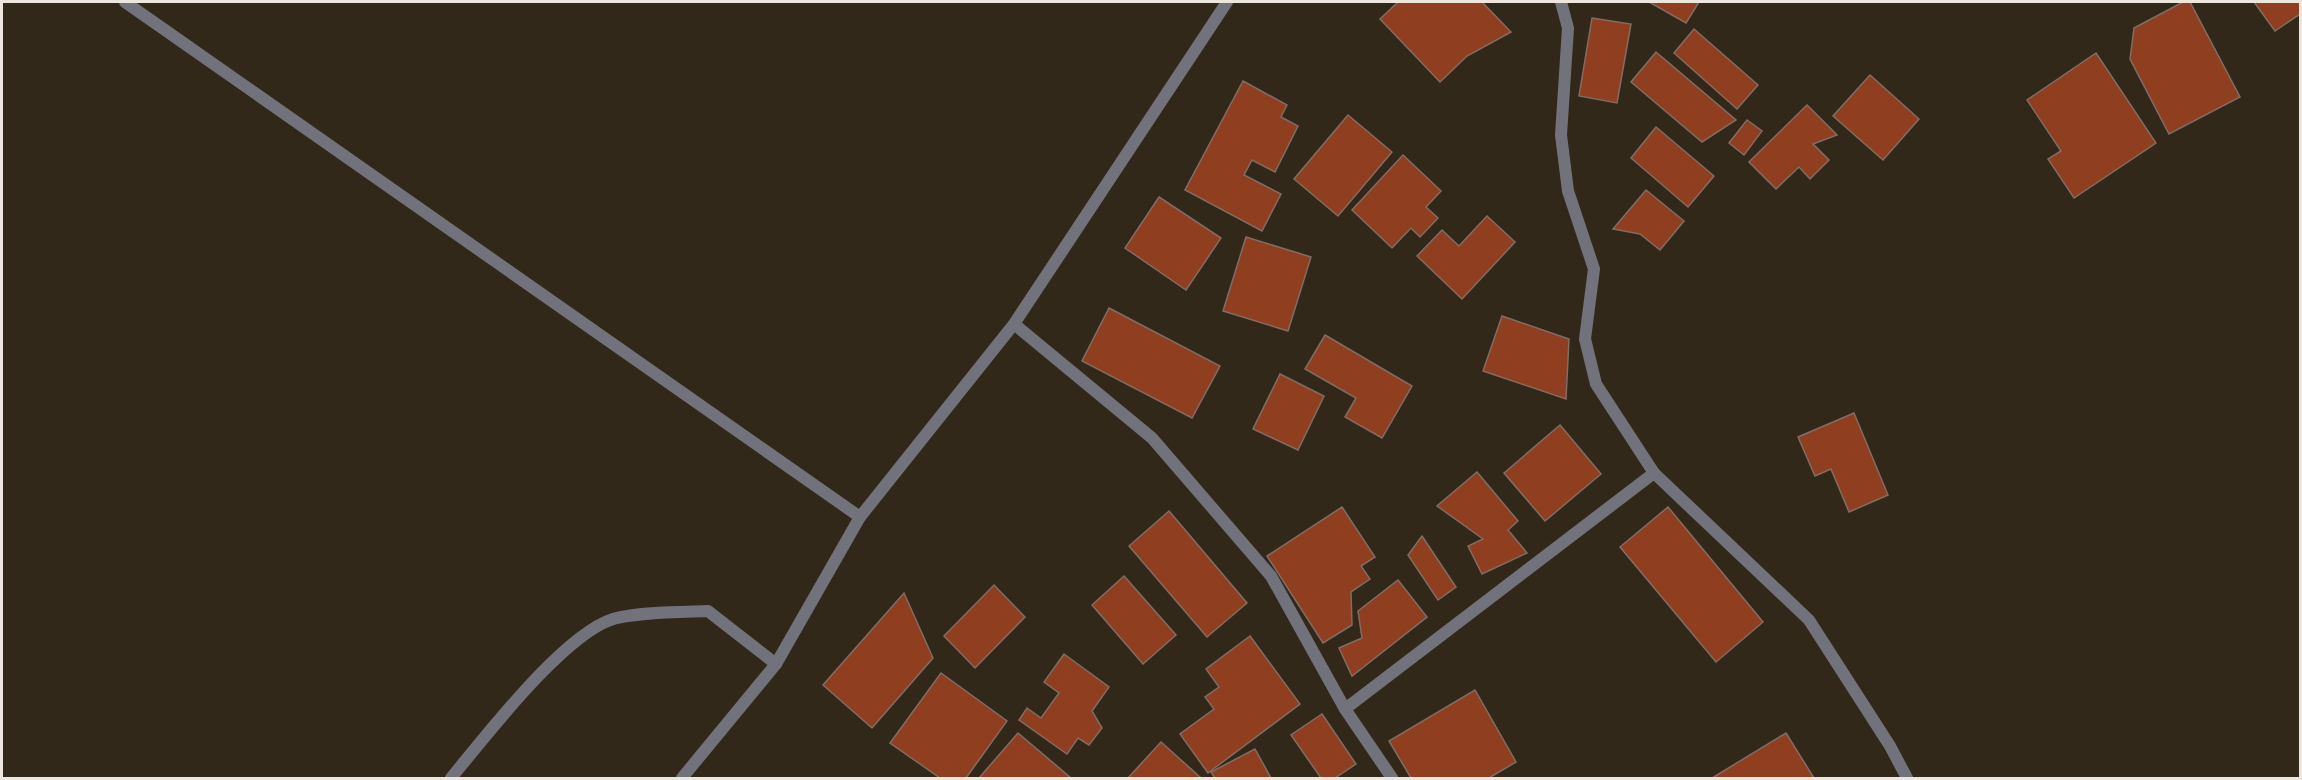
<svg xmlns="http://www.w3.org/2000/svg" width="2302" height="780" font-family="'PT Sans Narrow',sans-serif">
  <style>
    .building { fill: #903e20; stroke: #826c65; stroke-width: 1.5 }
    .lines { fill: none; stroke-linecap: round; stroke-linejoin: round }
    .minor { stroke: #71727b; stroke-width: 12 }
  </style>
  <rect width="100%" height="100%" fill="#322819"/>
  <g class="building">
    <path d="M 1398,2 L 1482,2 L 1511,32 L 1467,56 L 1440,82 L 1380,19 Z"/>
    <path d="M 1649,2 L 1699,2 L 1686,23 Z"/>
    <path d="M 2183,2 L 2190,2 L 2240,97 L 2169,134 L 2130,59 L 2134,28 Z"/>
    <path d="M 2254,2 L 2300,2 L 2300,14 L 2275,31 Z"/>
    <path d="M 1592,18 L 1631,24 L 1617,103 L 1579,96 Z"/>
    <path d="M 1694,29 L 1758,85 L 1737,109 L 1674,53 Z"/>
    <path d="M 1656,52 L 1736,120 L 1702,142 L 1631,82 Z"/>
    <path d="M 2096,53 L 2156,143 L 2074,198 L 2048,159 L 2061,151 L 2027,100 Z"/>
    <path d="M 1870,75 L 1919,119 L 1883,160 L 1833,116 Z"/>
    <path d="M 1243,81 L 1287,105 L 1281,117 L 1298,126 L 1275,172 L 1252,160 L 1244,175 L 1281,194 L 1262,231 L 1185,190 Z"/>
    <path d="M 1807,105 L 1837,135 L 1813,144 L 1829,160 L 1810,179 L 1799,167 L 1776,189 L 1749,162 Z"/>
    <path d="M 1348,115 L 1392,152 L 1338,216 L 1294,179 Z"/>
    <path d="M 1747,120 L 1762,131 L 1744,155 L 1729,143 Z"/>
    <path d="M 1656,127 L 1714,176 L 1688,207 L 1631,158 Z"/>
    <path d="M 1403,155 L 1441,191 L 1426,207 L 1438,218 L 1420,237 L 1411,228 L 1392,248 L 1352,210 Z"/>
    <path d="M 1646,190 L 1684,221 L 1660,250 L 1640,234 L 1613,229 Z"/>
    <path d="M 1159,197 L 1221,238 L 1186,290 L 1125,248 Z"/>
    <path d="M 1487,216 L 1515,242 L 1462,299 L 1417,256 L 1442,230 L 1459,246 Z"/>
    <path d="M 1246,237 L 1311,257 L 1288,331 L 1223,311 Z"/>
    <path d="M 1109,308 L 1220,366 L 1192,418 L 1082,361 Z"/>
    <path d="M 1502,316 L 1569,339 L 1566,399 L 1483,371 Z"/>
    <path d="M 1325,335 L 1412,386 L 1382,438 L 1345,417 L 1356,398 L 1305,369 Z"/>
    <path d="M 1280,374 L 1324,396 L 1298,450 L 1253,429 Z"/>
    <path d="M 1854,413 L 1888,495 L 1849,512 L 1831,469 L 1815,476 L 1798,437 Z"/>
    <path d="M 1560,425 L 1601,474 L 1545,521 L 1504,473 Z"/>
    <path d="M 1477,472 L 1518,521 L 1508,530 L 1527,553 L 1482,574 L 1468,546 L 1483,539 L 1437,506 Z"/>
    <path d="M 1342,507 L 1375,557 L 1361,566 L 1370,579 L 1351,592 L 1352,625 L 1323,643 L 1267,556 Z"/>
    <path d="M 1668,507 L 1763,622 L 1716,662 L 1620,547 Z"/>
    <path d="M 1169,511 L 1247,603 L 1207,637 L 1129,546 Z"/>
    <path d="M 1422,536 L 1456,587 L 1438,600 L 1408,555 Z"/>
    <path d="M 1124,576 L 1176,635 L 1143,664 L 1092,605 Z"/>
    <path d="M 1398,580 L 1427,617 L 1352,676 L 1339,648 L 1362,638 L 1358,611 Z"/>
    <path d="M 994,585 L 1025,617 L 975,668 L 944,636 Z"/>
    <path d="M 904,593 L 933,658 L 872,728 L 823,685 Z"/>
    <path d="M 1250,636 L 1300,704 L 1208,773 L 1180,734 L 1214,709 L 1205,697 L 1219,687 L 1206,669 Z"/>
    <path d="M 1064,654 L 1109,687 L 1092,711 L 1102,728 L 1089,745 L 1078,738 L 1067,754 L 1019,720 L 1027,708 L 1041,718 L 1059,693 L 1044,682 Z"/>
    <path d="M 941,673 L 1007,721 L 966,778 L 940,778 L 890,743 Z"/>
    <path d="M 1475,690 L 1516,762 L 1489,778 L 1411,778 L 1389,741 Z"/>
    <path d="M 1322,714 L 1356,764 L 1335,778 L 1321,778 L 1291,735 Z"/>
    <path d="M 1018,733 L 1071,778 L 979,778 Z"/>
    <path d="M 1786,733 L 1814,778 L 1712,778 Z"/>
    <path d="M 1161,742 L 1201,778 L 1128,778 Z"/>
    <path d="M 1255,749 L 1271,778 L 1215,778 L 1211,772 Z"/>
  </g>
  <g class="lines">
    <g class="minor">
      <path d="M 125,2 L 860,517"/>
      <path d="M 1561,2 L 1568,28 L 1561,135 L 1568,191 L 1594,269 L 1585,339 L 1596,384 L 1654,473 L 1809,620 L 1890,746 L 1907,778"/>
      <path d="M 1014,324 L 1152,438 L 1271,576 L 1345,709 L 1392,778"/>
      <path d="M 1345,709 L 1654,473"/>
      <path d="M 451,778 C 486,736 563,635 613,619 C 637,612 682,612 708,611 L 776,664"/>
      <path d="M 682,778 L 776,664 L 860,517 L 1014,324 L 1227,2"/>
    </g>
  </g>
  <rect width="2302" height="780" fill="none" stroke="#ece6dc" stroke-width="6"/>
</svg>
